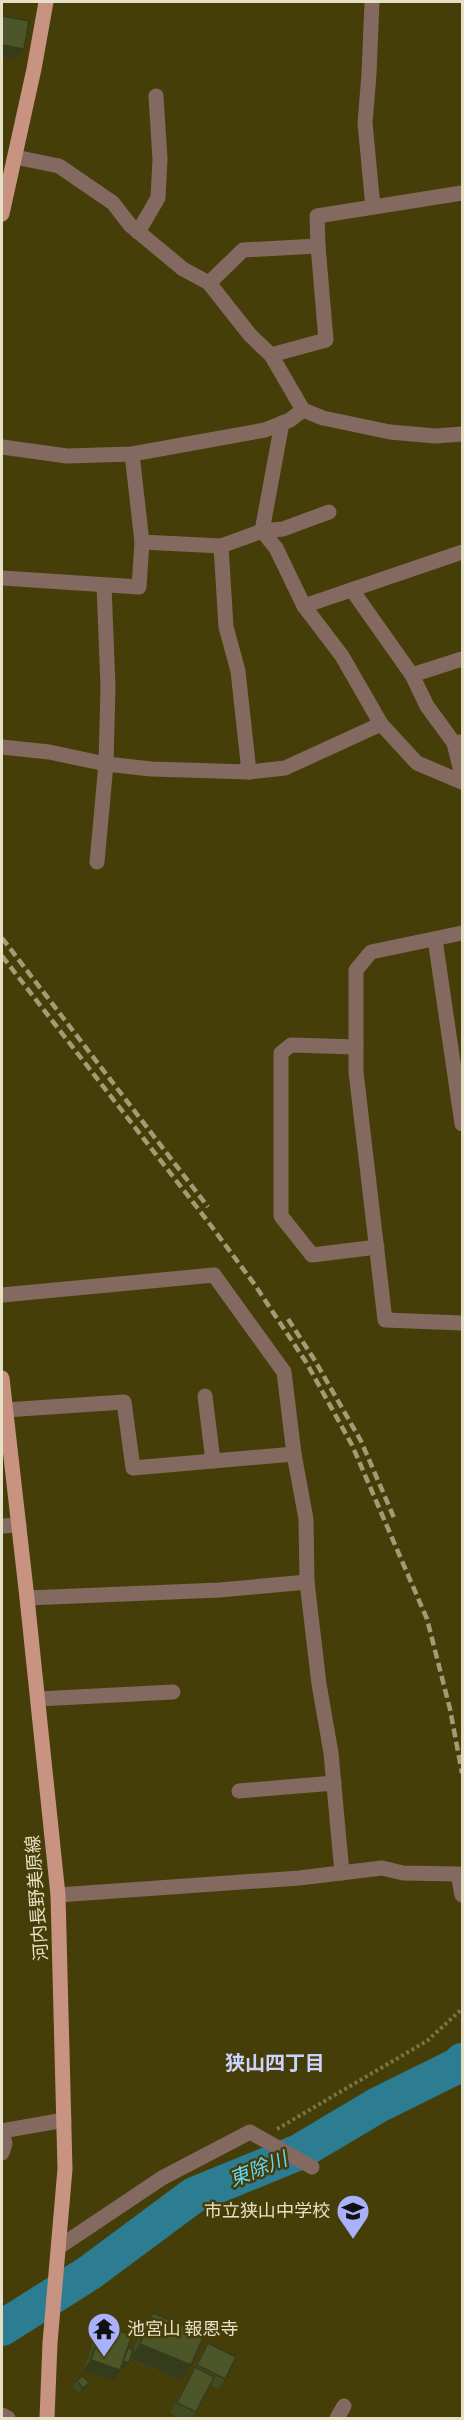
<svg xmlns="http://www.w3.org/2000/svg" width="464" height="2420" font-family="Literata,'Noto Sans JP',serif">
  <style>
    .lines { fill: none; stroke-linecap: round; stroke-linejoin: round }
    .river { stroke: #2c7c92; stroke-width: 36 }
    .path { stroke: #7a7346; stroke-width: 4; stroke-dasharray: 3 3; stroke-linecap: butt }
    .minor { stroke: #846960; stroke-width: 15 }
    .major { stroke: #c99381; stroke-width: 15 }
    .rail { stroke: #a29b76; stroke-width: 4.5; stroke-dasharray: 9 4.5; stroke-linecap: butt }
    .wall { fill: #414a22 }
    .shaded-wall { fill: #353c1c }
    .building { fill: #4c5628; stroke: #353c1c; stroke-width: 1.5 }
    .labels { text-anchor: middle; stroke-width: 5; stroke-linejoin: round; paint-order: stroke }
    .street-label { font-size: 18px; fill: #e5e0c6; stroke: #463e08 }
    .poi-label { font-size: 18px; fill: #e5e0c6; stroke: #463e08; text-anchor: end }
    .neighbourhood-label { font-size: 20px; font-weight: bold; fill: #cdd3fe; stroke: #463e08 }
    .water-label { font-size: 20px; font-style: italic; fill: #64d7f8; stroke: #463e08 }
  </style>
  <rect width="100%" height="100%" fill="#463e08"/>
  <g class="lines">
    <path class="river" d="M 2,2328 L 89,2273 L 194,2195 L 299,2152 L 378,2105 L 457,2066 L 462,2061"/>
    <path class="path" d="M 277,2129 L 427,2041 L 462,2009"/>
    <g class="minor">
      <path d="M 372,2 L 369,74 L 365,123 L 373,207"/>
      <path d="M 15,157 L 59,166 L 113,203 L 130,225 L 183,269 L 209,283 L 250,335 L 271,355 L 303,410 L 323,418 L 390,432 L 435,436 L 462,434"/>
      <path d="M 138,232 L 158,198 L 160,159 L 156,96"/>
      <path d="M 209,283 L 243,250 L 318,246 L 317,216 L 462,193"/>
      <path d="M 271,355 L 326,340 L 318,246"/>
      <path d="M 282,423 L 262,531 L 276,548 L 304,606 L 342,656 L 381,724"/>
      <path d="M 2,447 L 67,456 L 132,454 L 265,430 L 290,420 L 303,410"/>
      <path d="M 132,454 L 142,542 L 221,546 L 262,531 L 283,529 L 329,512"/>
      <path d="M 2,578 L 139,587 L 142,542"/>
      <path d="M 352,590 L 412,675 L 427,706 L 454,743 L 462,742"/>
      <path d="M 304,606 L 462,552"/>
      <path d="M 412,675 L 462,659"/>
      <path d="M 454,743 L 462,776"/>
      <path d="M 2,747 L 49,752 L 106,764 L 151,769 L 249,772 L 238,671 L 226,627 L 221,546"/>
      <path d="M 249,772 L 285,768 L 381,724 L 417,763 L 462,782"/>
      <path d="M 97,862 L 106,764 L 108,687 L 104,585"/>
      <path d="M 462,933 L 371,952 L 356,970 L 356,1072 L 385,1320 L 462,1323"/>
      <path d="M 435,939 L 462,1124"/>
      <path d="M 356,1047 L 291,1045 L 281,1053 L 281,1216 L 312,1255 L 377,1247"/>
      <path d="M 2,1295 L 214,1275 L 284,1372 L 294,1454 L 306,1519 L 307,1582 L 319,1684 L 331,1753 L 342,1873"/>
      <path d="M 205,1396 L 213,1461"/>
      <path d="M 5,1410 L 124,1402 L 133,1468 L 294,1454"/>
      <path d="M 2,1526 L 19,1525"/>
      <path d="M 27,1598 L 220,1590 L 307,1582"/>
      <path d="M 38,1699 L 173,1692"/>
      <path d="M 239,1791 L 334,1783"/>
      <path d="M 58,1895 L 299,1878 L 382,1868 L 403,1873 L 458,1874 L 462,1895"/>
      <path d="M 2,2131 L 64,2120"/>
      <path d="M 2,2153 L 5,2144 L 2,2131"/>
      <path d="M 59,2247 L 162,2178 L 250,2132 L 312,2167"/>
      <path d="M 2,2415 L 8,2418"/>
      <path d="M 337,2418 L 344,2406"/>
    </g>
    <g class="major">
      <path d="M 2,214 L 34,69 L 46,2"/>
      <path d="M 2,1378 L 27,1598 L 58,1895 L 65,2169 L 50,2343 L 47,2418"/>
    </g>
    <g class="rail">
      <path d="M 2,938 L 208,1207"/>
      <path d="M 2,956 L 206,1219 L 255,1285 L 306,1362 L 352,1445 L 427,1619 L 450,1709 L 462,1773"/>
      <path d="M 288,1319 L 314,1359 L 361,1441 L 395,1520"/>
    </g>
  </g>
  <g class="wall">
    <path d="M 153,2313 L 181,2380 L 130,2359 L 125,2368 L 121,2367 L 113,2381 L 83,2370 L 96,2335 L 103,2325 L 128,2348 L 133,2350 L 142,2328 Z"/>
    <path d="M 208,2343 L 225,2379 L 218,2389 L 210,2385 L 196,2412 L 192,2418 L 180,2418 L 170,2413 L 201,2354 Z"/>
    <path d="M 77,2380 L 85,2389 L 79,2394 L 73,2386 Z"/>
  </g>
  <g class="shaded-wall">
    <path d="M 2,45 L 24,49 L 16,59 L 2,57 Z"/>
    <path d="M 140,2344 L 191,2365 L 181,2380 L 130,2358 Z"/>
    <path d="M 91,2360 L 120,2370 L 113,2381 L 83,2370 Z"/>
    <path d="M 122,2360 L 129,2363 L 125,2368 L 118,2366 Z"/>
    <path d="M 89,2383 L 85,2389 L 79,2394 L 82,2388 Z"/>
  </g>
  <g class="building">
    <path d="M 2,16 L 29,21 L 24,49 L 2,45 Z"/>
    <path d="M 153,2313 L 204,2335 L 191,2365 L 140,2344 Z"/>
    <path d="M 103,2325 L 132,2335 L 120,2370 L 91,2360 Z"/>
    <path d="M 208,2343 L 236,2357 L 225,2379 L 197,2365 Z"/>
    <path d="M 128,2348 L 133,2350 L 129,2363 L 123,2361 Z"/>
    <path d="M 195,2367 L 214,2377 L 196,2412 L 177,2403 Z"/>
    <path d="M 83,2376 L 89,2383 L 82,2388 L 77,2380 Z"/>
  </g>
  <defs>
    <g id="school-pin" transform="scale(1.725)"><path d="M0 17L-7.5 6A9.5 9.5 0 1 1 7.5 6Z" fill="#a9b0fc" stroke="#463e08"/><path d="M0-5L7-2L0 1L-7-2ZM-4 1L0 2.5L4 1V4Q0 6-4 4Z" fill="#111"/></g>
    <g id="temple-pin" transform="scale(1.725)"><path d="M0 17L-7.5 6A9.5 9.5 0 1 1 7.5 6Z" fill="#a9b0fc" stroke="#463e08"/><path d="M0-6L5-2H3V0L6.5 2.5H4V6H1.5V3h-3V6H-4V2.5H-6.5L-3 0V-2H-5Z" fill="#111"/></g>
  </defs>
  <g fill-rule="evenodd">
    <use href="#school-pin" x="353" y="2211"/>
    <use href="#temple-pin" x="104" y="2329"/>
  </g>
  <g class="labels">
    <g class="street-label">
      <text transform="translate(37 1898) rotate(-94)" y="6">河内長野美原線</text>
    </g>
    <g class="poi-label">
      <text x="330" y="2217">市立狭山中学校</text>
      <text x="127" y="2335" text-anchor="start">池宮山 報恩寺</text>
    </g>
    <g class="neighbourhood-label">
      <text x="275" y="2070">狭山四丁目</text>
    </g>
    <g class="water-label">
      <text transform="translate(258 2169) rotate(-22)" y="7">東除川</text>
    </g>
  </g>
  <rect width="464" height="2420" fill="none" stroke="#e5e0c6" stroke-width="6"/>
</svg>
